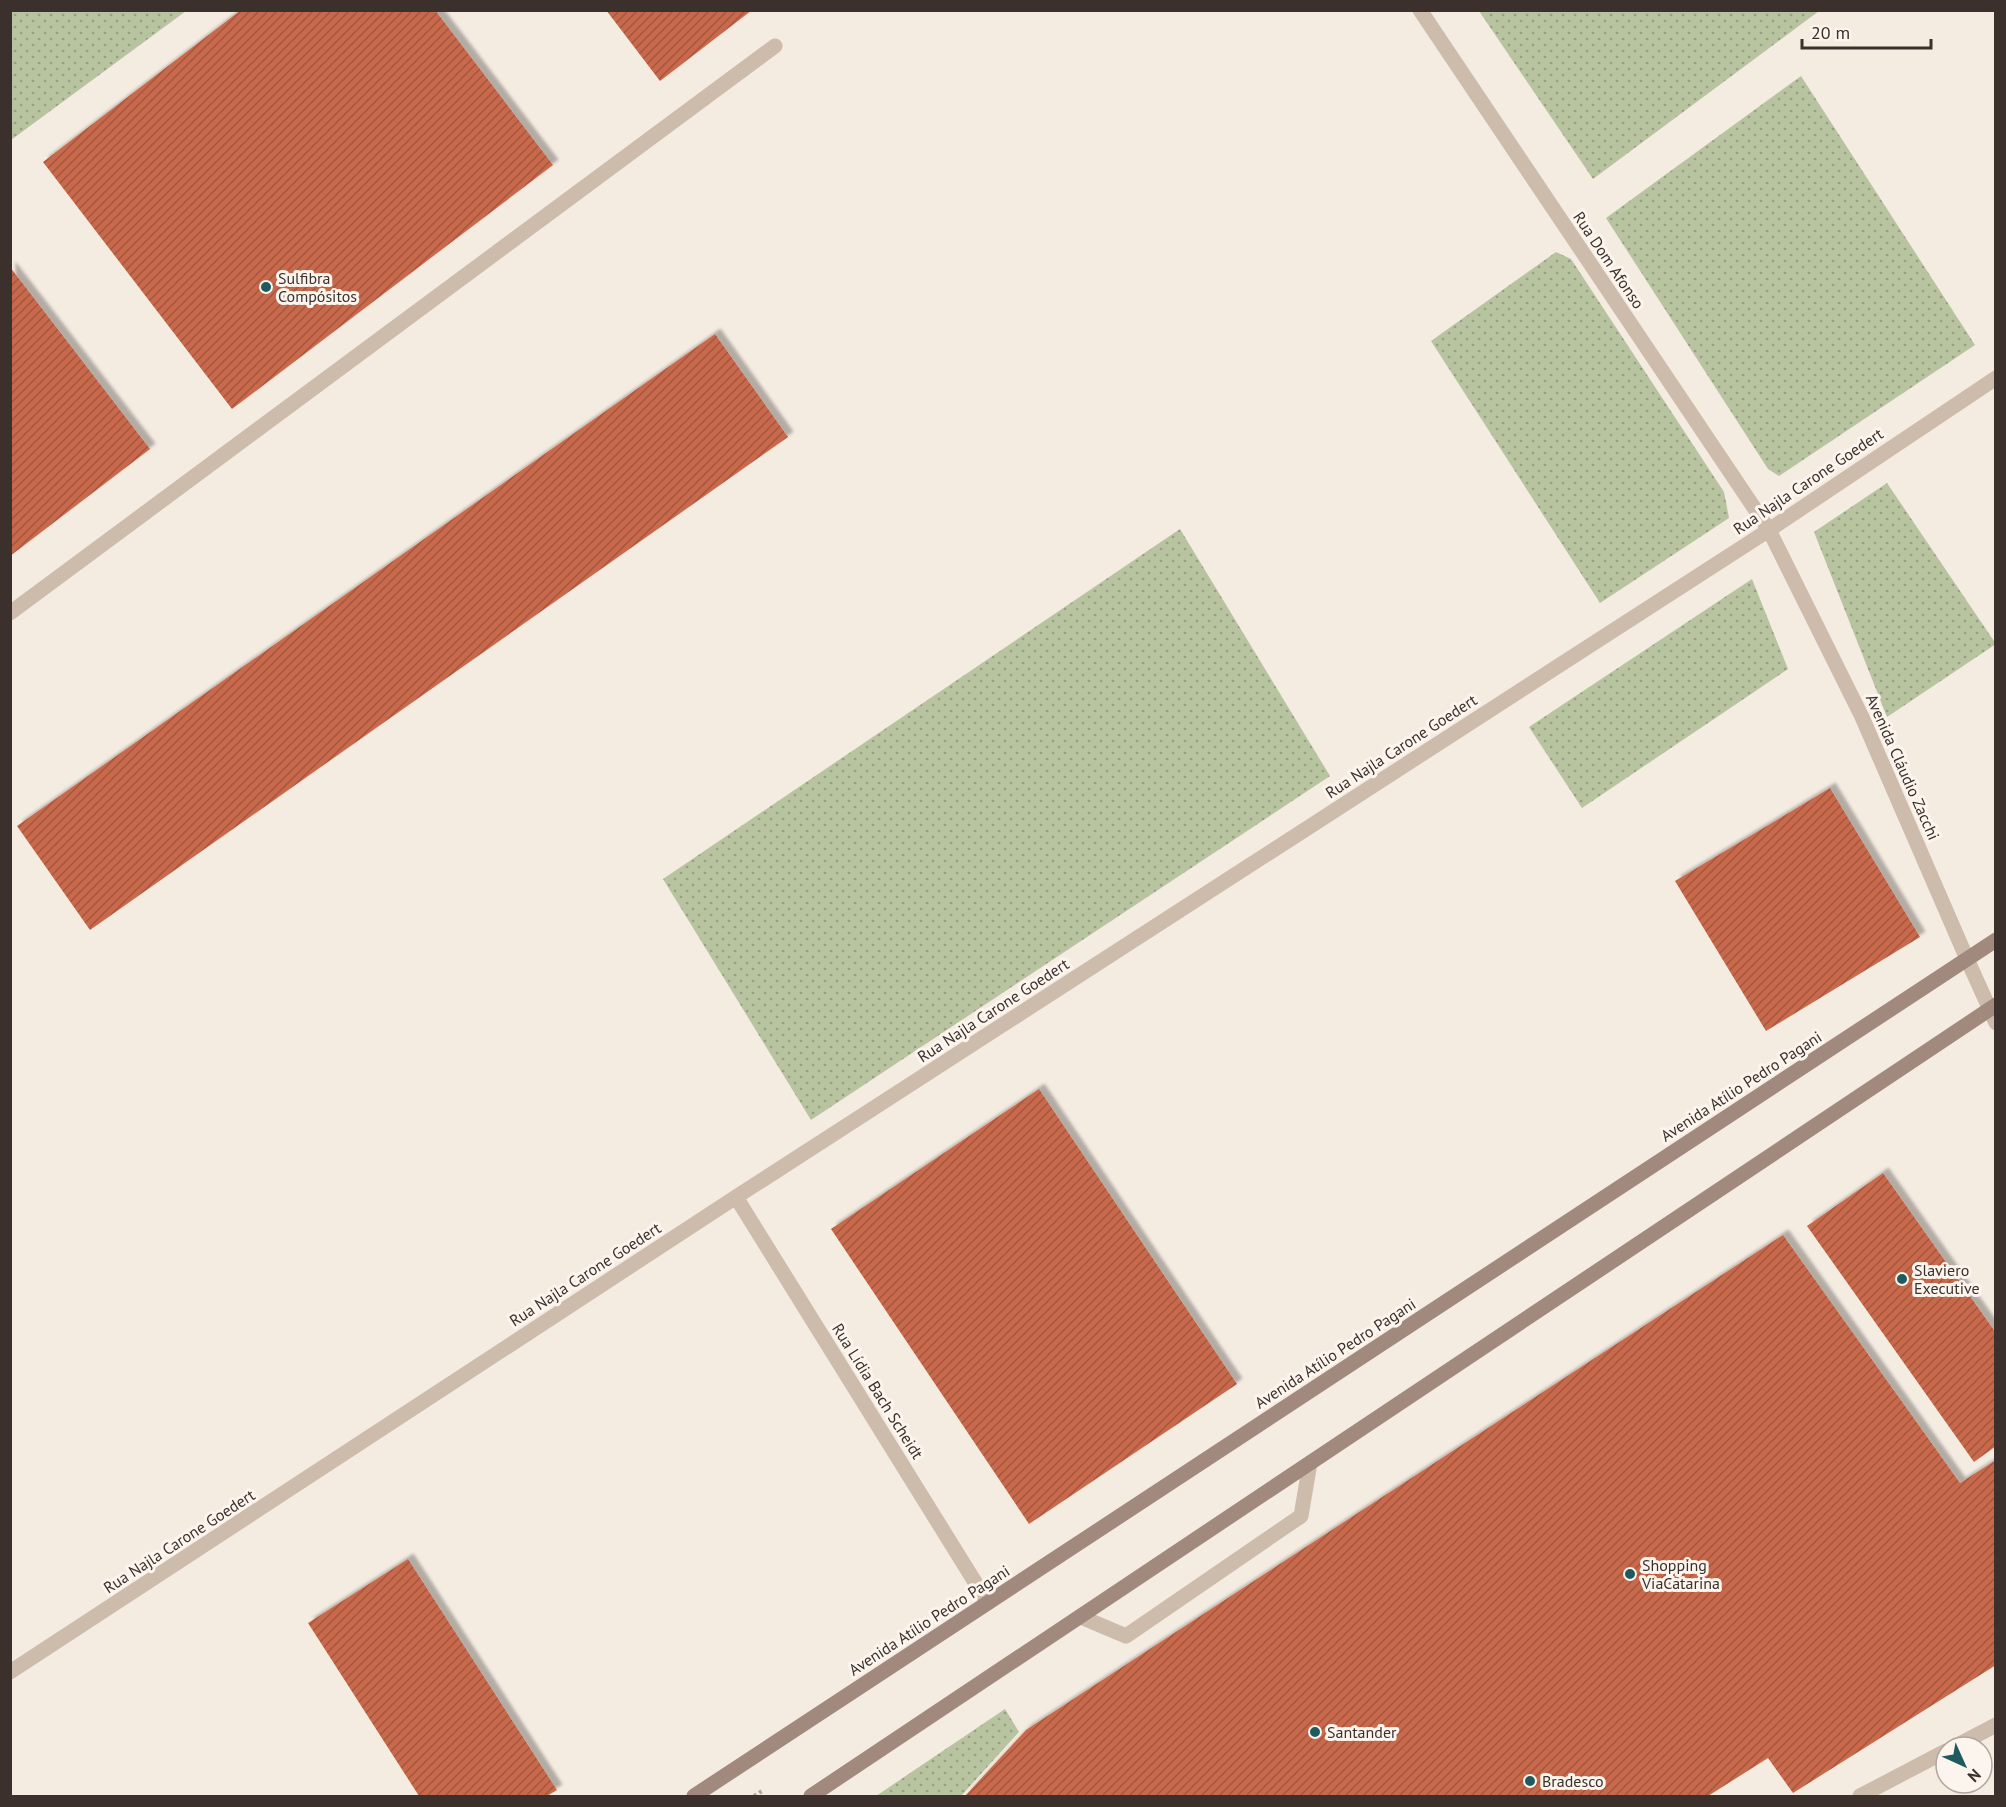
<svg xmlns="http://www.w3.org/2000/svg" width="2006" height="1807" font-family="'PT Sans',sans-serif">
  <style>
    .grass { fill: url(#grass-dots) }
    .building { fill: url(#building-hatch); filter: url(#shadow) }
    .lines { fill: none; stroke-linecap: round; stroke-linejoin: round }
    .path { stroke: #b9a596; stroke-width: 4; stroke-dasharray: 3 3; stroke-linecap: butt }
    .service { stroke: #cdbbac; stroke-width: 15 }
    .minor { stroke: #cdbbac; stroke-width: 15 }
    .tertiary { stroke: #cdbbac; stroke-width: 15 }
    .secondary { stroke: #a18a7d; stroke-width: 15 }
    .poi-dot { fill: #1f5a5e; stroke: #fbf5ee; stroke-width: 2 }
    .labels { text-anchor: middle; stroke-width: 6; stroke-linejoin: round; paint-order: stroke }
    .street-label { font-size: 16px; fill: #3b302b; stroke: #fbf5ee }
    .poi-label { font-size: 16px; fill: #3b302b; stroke: #fbf5ee; text-anchor: start }
  </style>
  <defs>
    <pattern id="grass-dots" width="8" height="8" patternUnits="userSpaceOnUse" patternTransform="scale(1.5)"><rect width="8" height="8" fill="#b8c4a0"/><path d="M2 2h.1M6 6h.1" fill="none" stroke="#97a083" stroke-width="1.8" stroke-linecap="round"/></pattern>
    <pattern id="building-hatch" width="6" height="6" patternUnits="userSpaceOnUse" patternTransform="scale(1.5)"><rect width="6" height="6" fill="#c8694b"/><path d="M-1 1l2-2M0 6l6-6M5 7l2-2" fill="none" stroke="#a4573f"/></pattern>
    <filter id="shadow"><feDropShadow dx="5.5" dy="-5.5" stdDeviation="1.5" flood-color="#0004"/></filter>
  </defs>
  <rect width="100%" height="100%" fill="#f4ebe1"/>
  <g class="grass">
    <path d="M 11,10 L 186,10 L 186,11 L 11,140 Z"/>
    <path d="M 1479,11 L 1819,11 L 1593,179 Z"/>
    <path d="M 1801,76 L 1975,345 L 1779,476 L 1768,469 L 1606,218 Z"/>
    <path d="M 1556,252 L 1571,259 L 1724,492 L 1729,518 L 1600,603 L 1431,341 Z"/>
    <path d="M 1887,483 L 1996,644 L 1887,717 L 1814,532 Z"/>
    <path d="M 1180,529 L 1330,776 L 811,1120 L 663,879 Z"/>
    <path d="M 1752,579 L 1788,669 L 1582,808 L 1529,727 Z"/>
    <path d="M 1005,1709 L 1019,1732 L 961,1796 L 876,1796 Z"/>
  </g>
  <g class="building">
    <path d="M 241,10 L 435,10 L 553,165 L 232,409 L 43,162 Z"/>
    <path d="M 606,10 L 752,10 L 660,81 Z"/>
    <path d="M 10,267 L 150,449 L 10,556 Z"/>
    <path d="M 715,334 L 788,437 L 90,930 L 17,826 Z"/>
    <path d="M 1830,788 L 1920,937 L 1766,1031 L 1675,881 Z"/>
    <path d="M 1039,1089 L 1237,1384 L 1029,1524 L 831,1229 Z"/>
    <path d="M 1883,1173 L 1996,1333 L 1996,1446 L 1974,1462 L 1807,1226 Z"/>
    <path d="M 1783,1235 L 1960,1483 L 1996,1460 L 1996,1665 L 1793,1793 L 1768,1758 L 1708,1796 L 965,1796 L 1026,1730 Z"/>
    <path d="M 408,1559 L 557,1790 L 547,1796 L 419,1796 L 308,1623 Z"/>
  </g>
  <g class="lines">
    <path class="path" d="M 754,1796 L 762,1791"/>
    <g class="service">
      <path d="M 10,613 L 775,46"/>
      <path d="M 1081,1617 L 1126,1636 L 1301,1516 L 1310,1463"/>
    </g>
    <g class="minor">
      <path d="M 1420,10 L 1769,530 L 1862,717 L 1967,959"/>
      <path d="M 736,1197 L 988,1603"/>
      <path d="M 10,1672 L 736,1197 L 1769,530 L 1996,378"/>
      <path d="M 1954,1747 L 1996,1725"/>
      <path d="M 1860,1796 L 1946,1751"/>
    </g>
    <path class="tertiary" d="M 1967,959 L 1996,1023"/>
    <g class="secondary">
      <path d="M 694,1796 L 1996,940"/>
      <path d="M 811,1796 L 1996,1005"/>
    </g>
  </g>
  <g class="poi-dot">
    <circle cx="266" cy="287" r="6"/>
    <circle cx="1902" cy="1279" r="6"/>
    <circle cx="1630" cy="1574" r="6"/>
    <circle cx="1315" cy="1732" r="6"/>
    <circle cx="1530" cy="1781" r="6"/>
  </g>
  <g class="labels">
    <g class="street-label">
      <text transform="translate(1609 260) rotate(56)" y="6">Rua Dom Afonso</text>
      <text transform="translate(1808 481) rotate(-34)" y="6">Rua Najla Carone Goedert</text>
      <text transform="translate(1401 746) rotate(-33)" y="6">Rua Najla Carone Goedert</text>
      <text transform="translate(1903 767) rotate(66)" y="6">Avenida Cláudio Zacchi</text>
      <text transform="translate(993 1010) rotate(-33)" y="6">Rua Najla Carone Goedert</text>
      <text transform="translate(1741 1086) rotate(-33)" y="6">Avenida Atílio Pedro Pagani</text>
      <text transform="translate(585 1274) rotate(-33)" y="6">Rua Najla Carone Goedert</text>
      <text transform="translate(1335 1353) rotate(-33)" y="6">Avenida Atílio Pedro Pagani</text>
      <text transform="translate(878 1391) rotate(58)" y="6">Rua Lídia Bach Scheidt</text>
      <text transform="translate(179 1541) rotate(-33)" y="6">Rua Najla Carone Goedert</text>
      <text transform="translate(929 1620) rotate(-33)" y="6">Avenida Atílio Pedro Pagani</text>
    </g>
    <g class="poi-label">
      <text x="278" y="284">Sulfibra<tspan x="278" dy="18">Compósitos</tspan></text>
      <text x="1914" y="1276">Slaviero<tspan x="1914" dy="18">Executive</tspan></text>
      <text x="1642" y="1571">Shopping<tspan x="1642" dy="18">ViaCatarina</tspan></text>
      <text x="1327" y="1738">Santander</text>
      <text x="1542" y="1787">Bradesco</text>
    </g>
  </g>
  <rect width="2006" height="1807" fill="none" stroke="#3b302b" stroke-width="24"/>
  <g transform="translate(1964 1765) rotate(135)"><circle r="28" fill="#fbf5ee" stroke="#aea6a0" stroke-width="1.5"/>
  <path d="M0-4.5L10 22L0 15L-10 22Z" fill="#1f5a5e"/>
  <text y="-9" font-size="16" font-weight="bold" text-anchor="middle" fill="#3b302b">N</text>
  </g>
  <path d="M1802 39v9h129v-9" fill="none" stroke="#3b302b" stroke-width="3"/>
  <text x="1811" y="39" font-size="18" fill="#3b302b" stroke="#fbf5ee" stroke-width="4.5" paint-order="stroke">20 m</text>
</svg>
